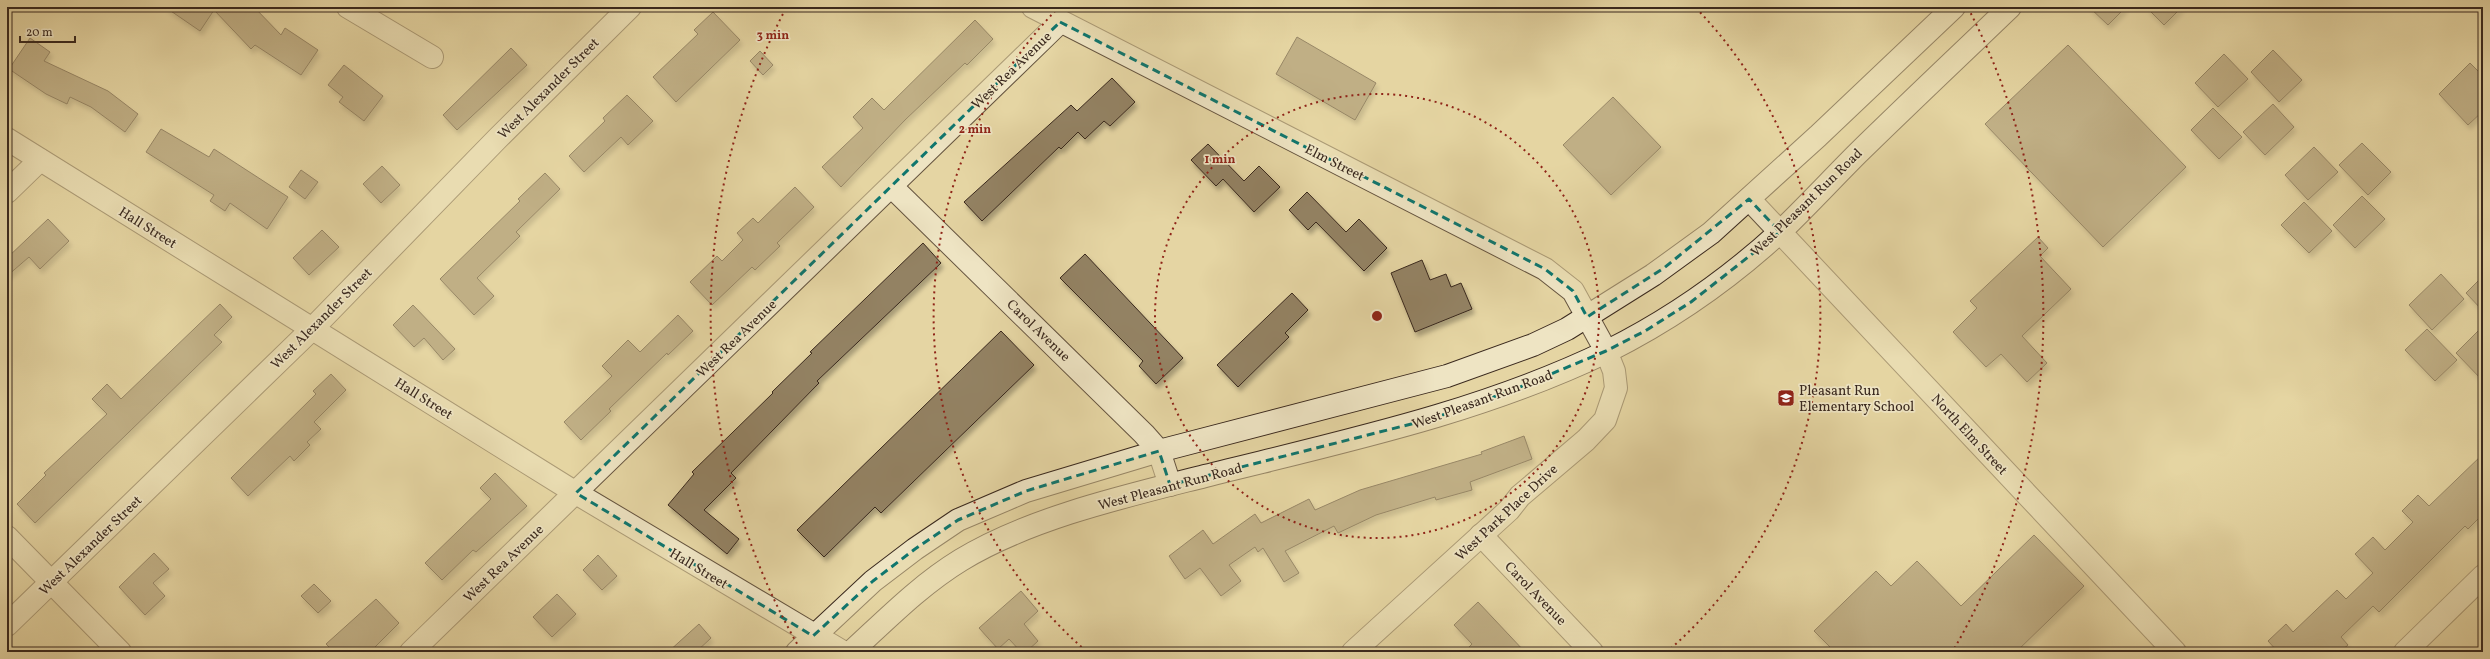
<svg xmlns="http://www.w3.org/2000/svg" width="2490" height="659" font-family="Vollkorn,serif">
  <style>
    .building { fill: #938263; stroke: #3a291e; filter: url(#shadow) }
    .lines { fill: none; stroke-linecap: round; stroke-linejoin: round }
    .minor-casing { stroke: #65543f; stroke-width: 24 }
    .tertiary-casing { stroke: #65543f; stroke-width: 24 }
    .secondary-casing { stroke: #3a291e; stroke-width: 24 }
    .minor { stroke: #eee4c3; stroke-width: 22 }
    .tertiary { stroke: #eee4c3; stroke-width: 22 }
    .secondary { stroke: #eee4c3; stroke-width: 22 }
    .marked { fill: none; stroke: #0f766e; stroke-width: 3; stroke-dasharray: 8 5; stroke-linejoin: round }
    .ring { fill: none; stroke: #8f2418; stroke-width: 2; stroke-dasharray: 2 4 }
    .labels { text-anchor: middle; stroke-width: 3.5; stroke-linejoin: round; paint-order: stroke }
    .street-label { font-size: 14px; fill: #3a291e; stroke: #eee4c3 }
    .poi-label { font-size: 14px; fill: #3a291e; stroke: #eee4c3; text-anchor: start }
    .centre { fill: #8f2418; stroke: #eee4c3; stroke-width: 2 }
    .ring-label { font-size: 12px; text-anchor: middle; font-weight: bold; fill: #8f2418; stroke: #eee4c3; stroke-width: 3.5; stroke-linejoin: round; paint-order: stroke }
  </style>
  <defs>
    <filter id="shadow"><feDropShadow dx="2.5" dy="4.5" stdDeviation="2" flood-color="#0004"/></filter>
  </defs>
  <rect width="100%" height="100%" fill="#e5d5a3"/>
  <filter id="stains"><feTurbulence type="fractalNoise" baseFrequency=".005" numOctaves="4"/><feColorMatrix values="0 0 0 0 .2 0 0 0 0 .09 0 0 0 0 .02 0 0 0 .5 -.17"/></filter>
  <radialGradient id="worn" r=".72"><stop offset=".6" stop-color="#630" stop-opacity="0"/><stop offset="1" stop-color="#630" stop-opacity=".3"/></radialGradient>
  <g class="building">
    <path d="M 165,7 L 254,7 L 281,35 L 285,28 L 318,50 L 301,75 L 255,45 L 251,49 L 214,10 L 200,31 Z"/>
    <path d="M 2089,7 L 2126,7 L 2108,25 Z"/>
    <path d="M 2146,7 L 2182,7 L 2164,25 Z"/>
    <path d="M 713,12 L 740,40 L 676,102 L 653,77 L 698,34 L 694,30 Z"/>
    <path d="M 975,20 L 993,39 L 967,65 L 965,63 L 905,120 L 841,187 L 822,167 L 863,128 L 853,117 L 872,98 L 884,110 Z"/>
    <path d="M 1297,37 L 1376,83 L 1355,120 L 1276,74 Z"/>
    <path d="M 30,38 L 50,52 L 44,61 L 108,91 L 138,114 L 125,132 L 91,107 L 70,97 L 67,104 L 46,94 L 9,69 Z"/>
    <path d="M 2068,45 L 2186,167 L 2103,247 L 1985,124 Z"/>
    <path d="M 511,48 L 527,65 L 457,130 L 443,115 Z"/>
    <path d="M 2273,50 L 2302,80 L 2279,102 L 2251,72 Z"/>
    <path d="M 760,51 L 773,65 L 763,75 L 750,61 Z"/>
    <path d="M 2224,54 L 2248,79 L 2218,107 L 2195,83 Z"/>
    <path d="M 2470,63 L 2483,76 L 2483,111 L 2468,125 L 2439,94 Z"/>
    <path d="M 344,65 L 383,96 L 364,121 L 339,102 L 343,97 L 328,85 Z"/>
    <path d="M 1112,78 L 1135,102 L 1110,126 L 1104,121 L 1085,139 L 1078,132 L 1061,149 L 1059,147 L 982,221 L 964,202 L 1071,105 L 1077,111 Z"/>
    <path d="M 627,95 L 653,121 L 628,145 L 621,137 L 584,172 L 569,156 L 605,121 L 603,118 Z"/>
    <path d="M 1613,97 L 1661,147 L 1611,195 L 1563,145 Z"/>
    <path d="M 2273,104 L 2294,127 L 2265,155 L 2243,132 Z"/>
    <path d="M 2213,108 L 2242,137 L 2219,159 L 2191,130 Z"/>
    <path d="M 161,129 L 209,157 L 214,149 L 288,197 L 267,229 L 230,203 L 225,211 L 210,201 L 214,195 L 146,152 Z"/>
    <path d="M 2362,143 L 2391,172 L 2368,195 L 2339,165 Z"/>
    <path d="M 1208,144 L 1244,181 L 1259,166 L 1280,187 L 1254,212 L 1223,179 L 1216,186 L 1191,160 Z"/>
    <path d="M 2314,147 L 2338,172 L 2308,200 L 2285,175 Z"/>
    <path d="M 382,166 L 400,185 L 381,203 L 363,184 Z"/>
    <path d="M 301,170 L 318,182 L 305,199 L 289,187 Z"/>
    <path d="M 545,173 L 560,189 L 516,232 L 520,236 L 477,278 L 494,296 L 474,315 L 440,279 L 520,201 L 518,199 Z"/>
    <path d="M 795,187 L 814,207 L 777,243 L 780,246 L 755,270 L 752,267 L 712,305 L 690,282 L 717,256 L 722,261 L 743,240 L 737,233 L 753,218 L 758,223 Z"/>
    <path d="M 1307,192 L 1346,232 L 1359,219 L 1387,248 L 1364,271 L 1316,222 L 1308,230 L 1289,210 Z"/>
    <path d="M 2362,196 L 2385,219 L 2355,248 L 2333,225 Z"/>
    <path d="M 2304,202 L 2332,231 L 2309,253 L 2281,225 Z"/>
    <path d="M 48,219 L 69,241 L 40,269 L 29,257 L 7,276 L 7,258 Z"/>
    <path d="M 322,230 L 339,247 L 309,275 L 293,258 Z"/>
    <path d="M 2038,237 L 2048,248 L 2040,256 L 2071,289 L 2022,336 L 2047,363 L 2027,382 L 2001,354 L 1986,367 L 1953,332 L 1977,308 L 1970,301 Z"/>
    <path d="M 923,243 L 941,263 L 817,381 L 819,383 L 731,473 L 736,478 L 704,510 L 739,539 L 727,554 L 668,505 L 694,474 L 692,472 L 773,393 L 772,392 L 812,353 L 810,352 Z"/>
    <path d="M 1085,254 L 1183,358 L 1156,384 L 1139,366 L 1143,361 L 1060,278 Z"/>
    <path d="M 1422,260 L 1430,280 L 1446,274 L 1451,287 L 1461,283 L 1472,309 L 1415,332 L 1391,273 Z"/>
    <path d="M 2441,274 L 2464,299 L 2432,330 L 2409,305 Z"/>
    <path d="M 2483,276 L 2483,311 L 2466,293 Z"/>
    <path d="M 1292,293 L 1308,310 L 1285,333 L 1289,337 L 1238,387 L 1217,365 Z"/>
    <path d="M 220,304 L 232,317 L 214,335 L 222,342 L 35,523 L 17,504 L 46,475 L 44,473 L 107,414 L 92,399 L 107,384 L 121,399 Z"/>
    <path d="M 413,305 L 455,349 L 443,360 L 424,338 L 414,347 L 393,325 Z"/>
    <path d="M 678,315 L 693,331 L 668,355 L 667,353 L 609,409 L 611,411 L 581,440 L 564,422 L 612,376 L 602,366 L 628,340 L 640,352 Z"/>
    <path d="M 2483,326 L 2483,381 L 2456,353 Z"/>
    <path d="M 2427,329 L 2457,360 L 2435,381 L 2405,350 Z"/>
    <path d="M 1001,331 L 1034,365 L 881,513 L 875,507 L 824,557 L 797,530 Z"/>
    <path d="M 331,374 L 346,390 L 314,422 L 321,429 L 307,442 L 310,445 L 294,461 L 290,456 L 248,496 L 231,478 L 316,394 L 313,391 Z"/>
    <path d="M 1524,436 L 1532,459 L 1470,482 L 1472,490 L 1436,500 L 1435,497 L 1376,515 L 1338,533 L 1334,526 L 1285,551 L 1299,573 L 1284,582 L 1263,548 L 1258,552 L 1255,547 L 1229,565 L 1241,581 L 1221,596 L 1200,568 L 1185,579 L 1169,556 L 1203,530 L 1213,544 L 1255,514 L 1261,523 L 1309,499 L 1315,510 L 1360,490 L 1482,454 L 1481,452 Z"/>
    <path d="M 2483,454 L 2483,514 L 2468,529 L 2465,526 L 2379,612 L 2373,606 L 2341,637 L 2348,645 L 2340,652 L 2278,652 L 2268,641 L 2286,624 L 2293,632 L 2337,590 L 2346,599 L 2373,573 L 2355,554 L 2373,537 L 2385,550 L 2413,522 L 2402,511 L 2418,495 L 2429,506 Z"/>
    <path d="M 495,473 L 527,506 L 476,552 L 473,550 L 442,580 L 425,563 L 491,499 L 480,488 Z"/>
    <path d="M 2034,535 L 2084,586 L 2016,652 L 1835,652 L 1814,631 L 1876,571 L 1891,586 L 1917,561 L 1961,606 Z"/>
    <path d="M 154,553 L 169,569 L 153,583 L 165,596 L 145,615 L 119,587 Z"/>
    <path d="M 598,555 L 617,576 L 602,590 L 583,570 Z"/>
    <path d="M 314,584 L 331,601 L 318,613 L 301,596 Z"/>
    <path d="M 1021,591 L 1038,611 L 1024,624 L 1038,641 L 1026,652 L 1021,652 L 1009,639 L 998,649 L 979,628 Z"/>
    <path d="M 557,594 L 576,614 L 552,637 L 533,617 Z"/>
    <path d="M 376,599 L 399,623 L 370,652 L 334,652 L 326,644 Z"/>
    <path d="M 1478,602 L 1525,652 L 1464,652 L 1472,644 L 1454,625 Z"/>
    <path d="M 699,624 L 711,638 L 696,652 L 668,652 Z"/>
  </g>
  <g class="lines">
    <g class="minor-casing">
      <g id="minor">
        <path d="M 348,7 L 432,57"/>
        <path d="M 7,139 L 576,493 L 843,652"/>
        <path d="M 892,187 L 1144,434 L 1159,451 L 1170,485"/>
        <path d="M 7,192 L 40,160"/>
        <path d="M 1749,199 L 2175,652"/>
        <path d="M 1481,535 L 1592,652"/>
        <path d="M 7,537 L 120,652"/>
        <path d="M 7,625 L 313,328 L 497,139 L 630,7"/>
        <path d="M 411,652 L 1060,22"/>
        <path d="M 1353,652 L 1509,510 L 1520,496 L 1586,440 L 1605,420 L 1616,388 L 1614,371 L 1606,351"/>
        <path d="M 2405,652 L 2483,576"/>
      </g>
    </g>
    <g class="tertiary-casing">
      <path id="tertiary" d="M 1033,7 L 1545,269 L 1573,291 L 1606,351"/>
    </g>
    <g class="secondary-casing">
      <g id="secondary">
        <path d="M 797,652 L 873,581 L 915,549 L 958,520 L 1026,491 L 1159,451 L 1447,376 L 1533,345 L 1567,329 L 1653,275 L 1711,233 L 1818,136 L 1954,7"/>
        <path d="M 851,652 C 886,620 920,585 961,560 C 1030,518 1126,496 1205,476 C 1341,442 1480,413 1608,351 C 1670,320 1730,278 1781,231 C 1807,206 1832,179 1858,153 C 1908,104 1959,56 2010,7"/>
      </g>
    </g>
    <use href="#minor" class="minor"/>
    <use href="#tertiary" class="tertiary"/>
    <use href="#secondary" class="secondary"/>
  </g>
  <path d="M0 0H2490V659H0ZM 1060,22 L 1545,269 L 1573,291 L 1587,317 L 1664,268 L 1749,199 L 1780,232 L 1691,302 L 1645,331 L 1606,351 L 1508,392 L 1431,419 L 1170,485 L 1159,451 L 1026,491 L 958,520 L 915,549 L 873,581 L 813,636 L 576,493 Z" fill="#e5d5a3" fill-opacity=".55" fill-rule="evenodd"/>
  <path class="marked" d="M 1060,22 L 1545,269 L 1573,291 L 1587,317 L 1664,268 L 1749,199 L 1780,232 L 1691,302 L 1645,331 L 1606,351 L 1508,392 L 1431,419 L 1170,485 L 1159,451 L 1026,491 L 958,520 L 915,549 L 873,581 L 813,636 L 576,493 Z"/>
  <g class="ring">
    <circle cx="1377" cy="316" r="222"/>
    <path d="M1086 651A444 444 0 0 1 1058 8M1696 8A444 444 0 0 1 1668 651"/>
    <path d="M800 649A666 666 0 0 1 786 8M1968 8A666 666 0 0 1 1954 649"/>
  </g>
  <defs>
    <g id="school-square" transform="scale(0.9)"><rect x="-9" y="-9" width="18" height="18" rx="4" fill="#8f2418" stroke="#eee4c3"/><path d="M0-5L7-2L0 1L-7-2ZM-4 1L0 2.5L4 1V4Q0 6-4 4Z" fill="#fff"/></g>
  </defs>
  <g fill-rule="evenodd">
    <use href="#school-square" x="1786" y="398"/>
  </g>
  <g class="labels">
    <g class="street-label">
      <text transform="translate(1011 70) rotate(-44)" y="5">West Rea Avenue</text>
      <text transform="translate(548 88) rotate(-45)" y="5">West Alexander Street</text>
      <text transform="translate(1335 162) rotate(27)" y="5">Elm Street</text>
      <text transform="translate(1806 202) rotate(-44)" y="5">West Pleasant Run Road</text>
      <text transform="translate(148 227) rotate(32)" y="5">Hall Street</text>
      <text transform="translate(321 318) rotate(-45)" y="5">West Alexander Street</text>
      <text transform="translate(1039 330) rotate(44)" y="5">Carol Avenue</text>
      <text transform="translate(736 338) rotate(-44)" y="5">West Rea Avenue</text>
      <text transform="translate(424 398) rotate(32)" y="5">Hall Street</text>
      <text transform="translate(1482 399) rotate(-20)" y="5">West Pleasant Run Road</text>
      <text transform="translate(1970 434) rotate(47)" y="5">North Elm Street</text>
      <text transform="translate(1170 486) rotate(-15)" y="5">West Pleasant Run Road</text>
      <text transform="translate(1506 512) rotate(-43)" y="5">West Park Place Drive</text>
      <text transform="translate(90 545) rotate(-44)" y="5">West Alexander Street</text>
      <text transform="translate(503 563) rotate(-44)" y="5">West Rea Avenue</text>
      <text transform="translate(699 568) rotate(31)" y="5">Hall Street</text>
      <text transform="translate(1536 593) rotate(46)" y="5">Carol Avenue</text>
    </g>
    <g class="poi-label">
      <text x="1799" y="395">Pleasant Run<tspan x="1799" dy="16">Elementary School</tspan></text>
    </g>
  </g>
  <circle cx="1377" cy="316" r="6" class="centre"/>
  <g class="ring-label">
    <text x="773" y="39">3 min</text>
    <text x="975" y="133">2 min</text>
    <text x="1220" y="163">1 min</text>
  </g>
  <rect width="2490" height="659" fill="none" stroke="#e5d5a3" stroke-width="24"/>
  <rect x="8" y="8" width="2474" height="643" fill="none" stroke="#3a291e" stroke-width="2"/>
  <rect x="12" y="12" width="2466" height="635" fill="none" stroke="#3a291e"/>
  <path d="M20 36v6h55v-6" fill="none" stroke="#3a291e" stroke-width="2"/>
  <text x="26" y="36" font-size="12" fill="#3a291e" stroke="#eee4c3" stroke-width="3" paint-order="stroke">20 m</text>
  <rect width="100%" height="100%" filter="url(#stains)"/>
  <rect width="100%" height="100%" fill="url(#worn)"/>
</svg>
